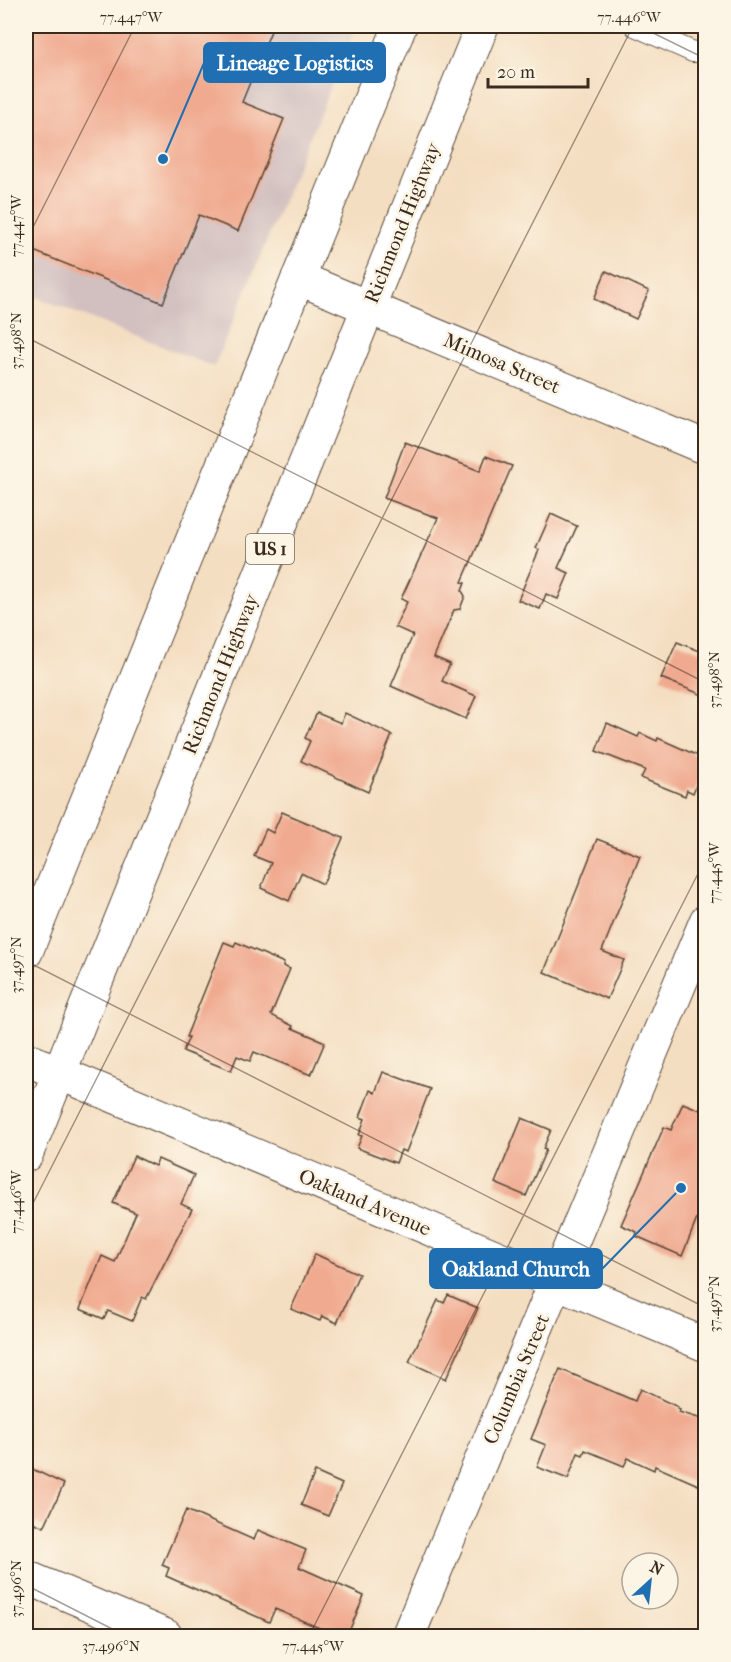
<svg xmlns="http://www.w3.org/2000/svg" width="731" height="1662" font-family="'IM FELL French Canon',serif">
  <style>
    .industrial { fill: #d2bfc0 }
    .building { fill: #f0aa90 }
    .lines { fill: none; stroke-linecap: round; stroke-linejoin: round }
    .service-casing { stroke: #574536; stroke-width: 22 }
    .minor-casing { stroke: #574536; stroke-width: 35 }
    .primary-casing { stroke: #574536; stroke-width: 35 }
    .service { stroke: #fff; stroke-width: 20 }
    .minor { stroke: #fff; stroke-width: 33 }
    .primary { stroke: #fff; stroke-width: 33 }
    .ticks { fill: none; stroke: #3b2a1e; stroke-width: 1.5; stroke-opacity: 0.45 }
    .labels { text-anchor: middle; stroke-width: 5; stroke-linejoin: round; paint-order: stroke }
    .shield { fill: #fcf5e5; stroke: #75675a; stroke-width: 1.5 }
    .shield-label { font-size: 18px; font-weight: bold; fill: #3b2a1e }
    .street-label { font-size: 20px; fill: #3b2a1e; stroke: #fcf5e5 }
    .leader { fill: none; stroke: #1f6fb2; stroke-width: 2 }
    .callout-dot { fill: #1f6fb2; stroke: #fcf5e5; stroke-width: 2 }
    .callout { fill: #1f6fb2; stroke: #1f6fb2; stroke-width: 2 }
    .callout-label { font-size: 21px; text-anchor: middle; font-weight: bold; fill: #fff }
    .neatline { fill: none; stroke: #3b2a1e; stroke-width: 2 }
    .ticks-label { font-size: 15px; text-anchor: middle; fill: #3b2a1e }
  </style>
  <rect width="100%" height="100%" fill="#fcf5e5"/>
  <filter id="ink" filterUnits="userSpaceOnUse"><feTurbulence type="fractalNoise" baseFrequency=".0167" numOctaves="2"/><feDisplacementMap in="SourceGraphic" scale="12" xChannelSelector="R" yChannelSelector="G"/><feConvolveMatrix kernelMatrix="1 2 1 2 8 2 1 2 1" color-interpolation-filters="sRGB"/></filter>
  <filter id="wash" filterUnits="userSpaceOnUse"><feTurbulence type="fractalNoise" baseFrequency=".008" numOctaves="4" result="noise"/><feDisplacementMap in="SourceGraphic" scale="24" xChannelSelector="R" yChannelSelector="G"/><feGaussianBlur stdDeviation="1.35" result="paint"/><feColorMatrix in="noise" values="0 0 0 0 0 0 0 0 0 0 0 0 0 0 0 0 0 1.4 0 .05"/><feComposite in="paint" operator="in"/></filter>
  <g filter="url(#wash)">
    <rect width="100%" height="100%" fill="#f4dec1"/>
    <path class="industrial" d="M 26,26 L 356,26 L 214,367 L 26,293 Z"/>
    <g id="blocks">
      <g class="building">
        <path d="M 26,26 L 273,26 L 242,102 L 284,119 L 238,231 L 199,215 L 163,303 L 26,248 Z"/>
        <path d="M 606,271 L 649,291 L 636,319 L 594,299 Z"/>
        <path d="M 405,442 L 480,471 L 486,456 L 512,466 L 462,582 L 465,583 L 462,591 L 465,596 L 460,609 L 454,610 L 434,657 L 450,664 L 442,681 L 476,696 L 466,719 L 391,686 L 413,635 L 395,627 L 407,602 L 401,599 L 438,518 L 384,498 Z"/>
        <path d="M 551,514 L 577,526 L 558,568 L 569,573 L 558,599 L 546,594 L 540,609 L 518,600 L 539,550 L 536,548 Z"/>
        <path d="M 677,642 L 705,653 L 705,696 L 661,678 Z"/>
        <path d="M 317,713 L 341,723 L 345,713 L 392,735 L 368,792 L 301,761 L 310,741 L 305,738 Z"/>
        <path d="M 607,723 L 638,737 L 640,733 L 657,741 L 658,738 L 705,759 L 705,764 L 693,793 L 687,790 L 685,796 L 641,778 L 645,770 L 596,751 Z"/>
        <path d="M 282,812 L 343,838 L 323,884 L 301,873 L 289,901 L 261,888 L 271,863 L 254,856 L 266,829 L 273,833 Z"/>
        <path d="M 597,839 L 640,856 L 602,951 L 624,960 L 607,999 L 544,972 Z"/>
        <path d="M 224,942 L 234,946 L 236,942 L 284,963 L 283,966 L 290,969 L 271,1015 L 293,1026 L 292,1028 L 325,1042 L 311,1075 L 254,1052 L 250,1061 L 237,1056 L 231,1071 L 183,1051 L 189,1037 L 186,1037 Z"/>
        <path d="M 383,1072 L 430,1089 L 406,1152 L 401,1150 L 396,1163 L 357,1148 L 362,1136 L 359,1135 L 365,1119 L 360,1117 L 370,1090 L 375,1093 Z"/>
        <path d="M 683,1103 L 705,1112 L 705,1199 L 682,1256 L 636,1236 L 637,1232 L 621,1225 L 664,1127 L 671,1130 Z"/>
        <path d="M 522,1118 L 551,1130 L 543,1149 L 546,1150 L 526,1196 L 495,1183 Z"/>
        <path d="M 134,1156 L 155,1166 L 158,1159 L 194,1175 L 181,1204 L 192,1209 L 146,1299 L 142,1297 L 132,1321 L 108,1311 L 104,1319 L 80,1309 L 102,1256 L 115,1262 L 136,1213 L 113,1203 Z"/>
        <path d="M 315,1254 L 359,1274 L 337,1323 L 322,1316 L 320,1321 L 291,1309 Z"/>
        <path d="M 448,1295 L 478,1308 L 446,1379 L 409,1362 L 438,1300 L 444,1303 Z"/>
        <path d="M 560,1369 L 635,1401 L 640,1389 L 678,1407 L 677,1409 L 680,1410 L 679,1412 L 705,1420 L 705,1488 L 655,1466 L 654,1470 L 628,1458 L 624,1466 L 585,1450 L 583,1455 L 578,1453 L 568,1479 L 537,1467 L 546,1445 L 531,1439 Z"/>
        <path d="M 26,1466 L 64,1484 L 44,1527 L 26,1519 Z"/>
        <path d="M 315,1472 L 342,1484 L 328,1516 L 301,1505 Z"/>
        <path d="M 186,1510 L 254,1540 L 258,1530 L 306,1550 L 299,1567 L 364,1596 L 347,1636 L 338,1636 L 275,1609 L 269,1622 L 166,1576 L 169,1568 L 162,1565 Z"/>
      </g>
    </g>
  </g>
  <g filter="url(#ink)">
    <use href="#blocks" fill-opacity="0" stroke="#574536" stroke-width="1.5"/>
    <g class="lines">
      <g class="service-casing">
        <path id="service" d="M 635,26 L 693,52 L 706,51"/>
      </g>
      <g class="minor-casing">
        <g id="minor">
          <path d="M 298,278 L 706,448"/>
          <path d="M 26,1059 L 706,1345"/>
          <path d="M 26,1577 L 166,1636"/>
          <path d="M 408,1636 L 706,921"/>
        </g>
      </g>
      <g class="primary-casing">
        <g id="primary">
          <path d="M 26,952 L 400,26"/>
          <path d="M 26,1155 L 482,26"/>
        </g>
      </g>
      <use href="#service" class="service"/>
      <use href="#minor" class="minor"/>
      <use href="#primary" class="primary"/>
    </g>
  </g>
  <path class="ticks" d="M 639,26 L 706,59M 26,241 L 135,26M 26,337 L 706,683M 26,961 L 706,1308M 26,1217 L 633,26M 26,1585 L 126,1636M 309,1636 L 706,858"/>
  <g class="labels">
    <rect class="shield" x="246" y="534" width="48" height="30" rx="4.5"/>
    <g class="shield-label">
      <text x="270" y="555">US 1</text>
    </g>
    <g class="street-label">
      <text transform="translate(402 223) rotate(-68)" y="7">Richmond Highway</text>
      <text transform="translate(502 363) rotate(23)" y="7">Mimosa Street</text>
      <text transform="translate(220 674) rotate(-68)" y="7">Richmond Highway</text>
      <text transform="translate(365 1202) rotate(23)" y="7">Oakland Avenue</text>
      <text transform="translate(516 1379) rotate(-67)" y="7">Columbia Street</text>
    </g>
  </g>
  <path class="leader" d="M163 159L204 63M681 1188L602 1269"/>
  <g class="callout-dot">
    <circle cx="163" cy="159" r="6"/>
    <circle cx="681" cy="1188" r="6"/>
  </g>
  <g class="callout">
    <rect x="204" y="43" width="181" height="39" rx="6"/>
    <rect x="430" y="1249" width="172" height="39" rx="6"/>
  </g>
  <g class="callout-label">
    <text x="295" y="70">Lineage Logistics</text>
    <text x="516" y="1276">Oakland Church</text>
  </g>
  <rect width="731" height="1662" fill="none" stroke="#fcf5e5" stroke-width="66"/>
  <g transform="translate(650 1581) rotate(27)"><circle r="28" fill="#fcf5e5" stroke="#afa495" stroke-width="1.5"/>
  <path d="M0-4.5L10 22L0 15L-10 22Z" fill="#1f6fb2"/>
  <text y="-9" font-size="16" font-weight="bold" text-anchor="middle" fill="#3b2a1e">N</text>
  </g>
  <path d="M488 78v9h100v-9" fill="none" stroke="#3b2a1e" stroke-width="3"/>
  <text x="497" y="78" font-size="18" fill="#3b2a1e" stroke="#fcf5e5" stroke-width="4.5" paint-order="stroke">20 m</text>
  <rect x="33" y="33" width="665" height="1596" class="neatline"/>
  <g class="ticks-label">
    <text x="131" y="22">77.447°W</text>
    <text x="629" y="22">77.446°W</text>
    <text transform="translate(16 226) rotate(-90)" y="5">77.447°W</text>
    <text transform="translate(16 341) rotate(-90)" y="5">37.498°N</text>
    <text transform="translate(714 680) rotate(-90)" y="5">37.498°N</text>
    <text transform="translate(714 873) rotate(-90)" y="5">77.445°W</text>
    <text transform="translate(16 965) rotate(-90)" y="5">37.497°N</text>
    <text transform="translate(16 1202) rotate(-90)" y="5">77.446°W</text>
    <text transform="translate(714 1304) rotate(-90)" y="5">37.497°N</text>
    <text transform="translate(16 1589) rotate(-90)" y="5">37.496°N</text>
    <text x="111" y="1651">37.496°N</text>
    <text x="313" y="1651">77.445°W</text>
  </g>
</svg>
